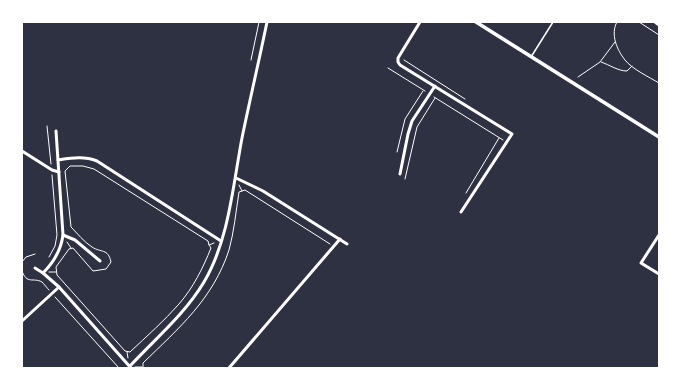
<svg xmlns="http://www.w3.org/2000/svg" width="681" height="390" font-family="Helvetica,sans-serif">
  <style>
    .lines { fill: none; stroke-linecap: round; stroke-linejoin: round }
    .path { stroke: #fff; stroke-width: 1 }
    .service { stroke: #fff; stroke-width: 1.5 }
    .minor { stroke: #fff; stroke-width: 3 }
    .tertiary { stroke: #fff; stroke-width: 3.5 }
  </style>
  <rect width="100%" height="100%" fill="#2d3142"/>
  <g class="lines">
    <g class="path">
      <path d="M 617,22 C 610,34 617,50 625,60 C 632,69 649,77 659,83"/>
      <path d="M 639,22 L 659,35"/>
      <path d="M 251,60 L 259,22"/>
      <path d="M 404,60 L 465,99"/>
      <path d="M 601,62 C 610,65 618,71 627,71 L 632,66"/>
      <path d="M 388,68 L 425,91"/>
      <path d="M 578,77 L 600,62 L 615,42"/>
      <path d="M 434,97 L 503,140"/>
      <path d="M 47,126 L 51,164"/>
      <path d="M 397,152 L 405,119 L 423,91"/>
      <path d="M 405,179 L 417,127 L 435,98"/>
      <path d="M 239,185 L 242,191"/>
      <path d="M 466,193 L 499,138"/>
      <path d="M 67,242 L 71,248"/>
      <path d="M 209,245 L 211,248 C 203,268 193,288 179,304 C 164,321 147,336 130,352 L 125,351 L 57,275 L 56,267 L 69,249 L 73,248 L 93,271 L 106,269 L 111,262 C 108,248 101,253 92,247 C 84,242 77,233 71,227 L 65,171 L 70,166 L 83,166 L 94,169 L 208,241 L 209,245 L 214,243"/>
      <path d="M 49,257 L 55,246 L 57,235 L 52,175"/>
      <path d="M 22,262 L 26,257 L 35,254"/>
      <path d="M 22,271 C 27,285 33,277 42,282 C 44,284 47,288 49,290"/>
      <path d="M 49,272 L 56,272"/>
      <path d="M 55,297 L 119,368"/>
      <path d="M 127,352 L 128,358"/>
      <path d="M 135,367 L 142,367"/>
      <path d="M 143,368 L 143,363 C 179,328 213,299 229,250 C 234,232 236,211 239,192 L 245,190 L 330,244"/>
    </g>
    <path class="service" d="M 531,57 L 553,22"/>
    <g class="minor">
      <path d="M 420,22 L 398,58 L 398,62 L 400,65 L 512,134 L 461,212"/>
      <path d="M 655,22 L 659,25"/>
      <path d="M 22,151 L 52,170 L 59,172"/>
      <path d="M 58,160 C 72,158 84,156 97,161 L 221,241"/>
      <path d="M 400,174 L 408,134 L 412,121 L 435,86"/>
      <path d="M 236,178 L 263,191 L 347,244"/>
      <path d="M 63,235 L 75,240 L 100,261"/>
      <path d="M 659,235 L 641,263 L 659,274"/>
      <path d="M 35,268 L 43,273 L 59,287 L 131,368"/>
      <path d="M 43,273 C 54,262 61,250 63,235 L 56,131"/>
      <path d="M 22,321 L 59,287"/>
      <path d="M 130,366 C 155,339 185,314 204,282 C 229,240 233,185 242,138 C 250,99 259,61 267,22"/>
      <path d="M 229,368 L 340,239"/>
    </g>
    <path class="tertiary" d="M 476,22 L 659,137"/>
  </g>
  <rect width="681" height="390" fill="none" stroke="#ffffff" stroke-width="46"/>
</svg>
